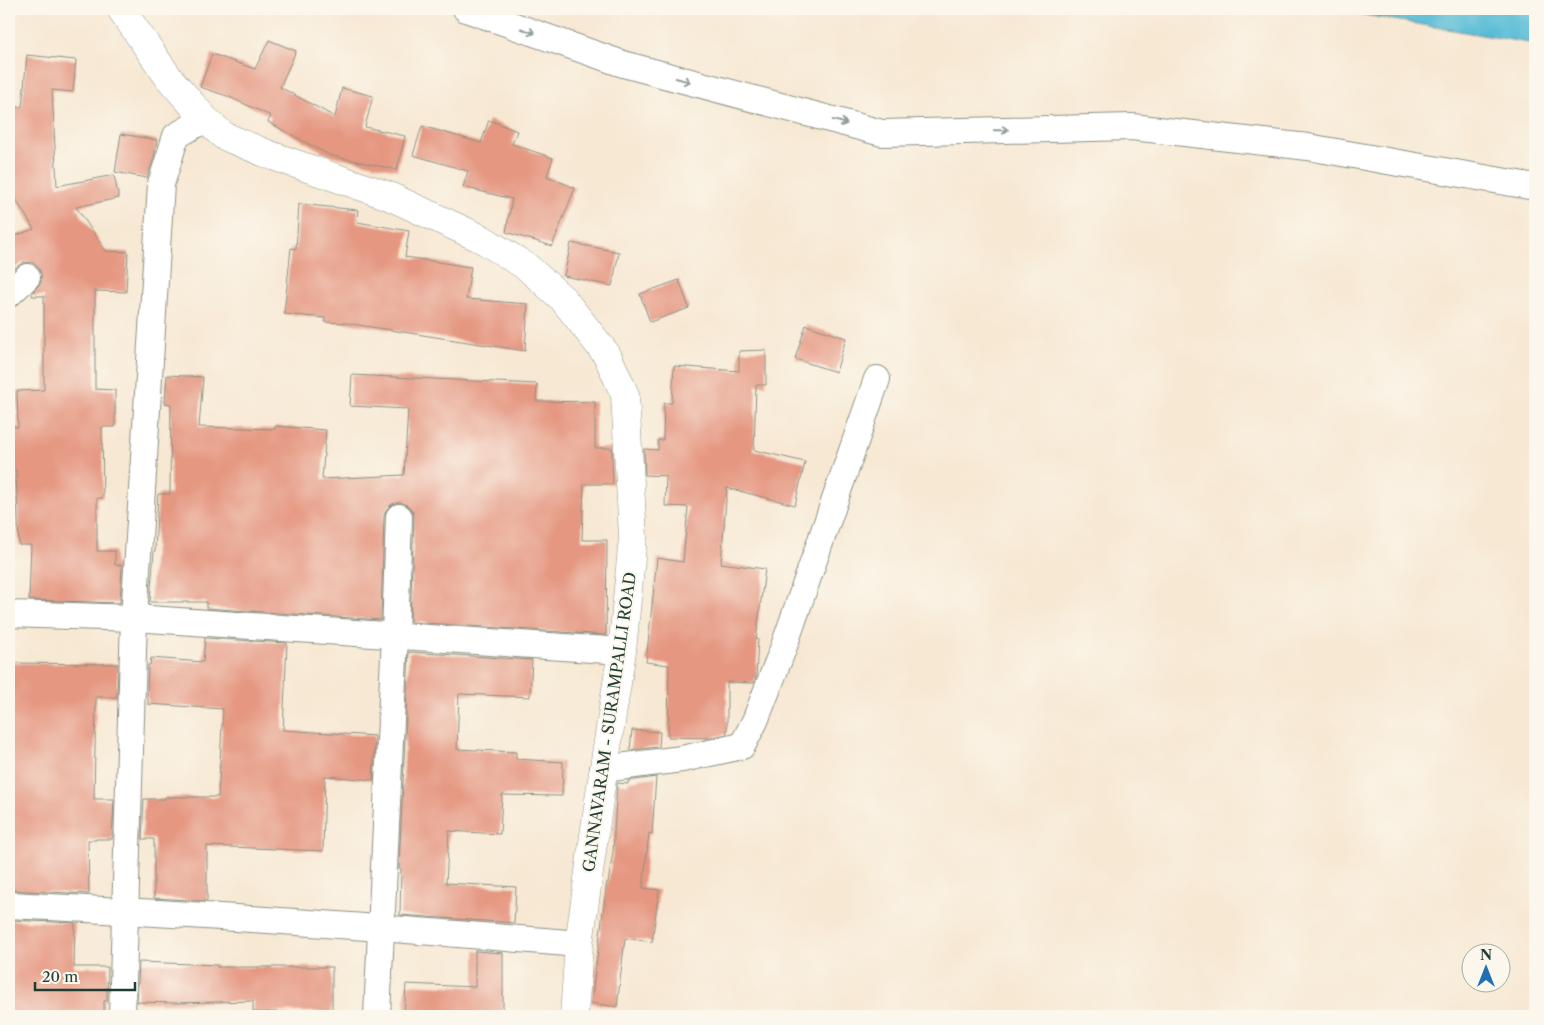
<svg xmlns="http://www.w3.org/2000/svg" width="1544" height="1025" font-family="'Libre Caslon Text',serif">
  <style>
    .water { fill: #57bcd5; stroke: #3b7c84 }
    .building { fill: #e59781 }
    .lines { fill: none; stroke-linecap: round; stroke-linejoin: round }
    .minor-casing { stroke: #8b9284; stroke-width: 28 }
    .primary-casing { stroke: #8b9284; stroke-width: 29 }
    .minor { stroke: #fff; stroke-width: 26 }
    .primary { stroke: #fff; stroke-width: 28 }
    .oneway { stroke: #8f9e9a }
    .labels { text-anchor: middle; stroke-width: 4; stroke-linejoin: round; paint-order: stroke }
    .street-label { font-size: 16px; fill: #1f3d34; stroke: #fbf7ec }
  </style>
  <rect width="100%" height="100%" fill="#fbf7ec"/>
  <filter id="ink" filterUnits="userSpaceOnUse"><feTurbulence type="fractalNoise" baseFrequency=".02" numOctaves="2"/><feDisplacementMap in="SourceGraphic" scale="10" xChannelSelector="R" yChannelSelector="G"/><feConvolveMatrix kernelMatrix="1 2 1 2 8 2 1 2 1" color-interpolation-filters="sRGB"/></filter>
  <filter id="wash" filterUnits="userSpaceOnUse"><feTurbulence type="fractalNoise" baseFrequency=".0096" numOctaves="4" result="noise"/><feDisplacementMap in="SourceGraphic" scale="20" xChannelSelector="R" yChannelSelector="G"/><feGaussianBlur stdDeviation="1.12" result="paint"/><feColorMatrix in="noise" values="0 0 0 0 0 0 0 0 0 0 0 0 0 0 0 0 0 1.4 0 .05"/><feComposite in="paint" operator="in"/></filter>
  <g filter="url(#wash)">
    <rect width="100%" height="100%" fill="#f7e8d3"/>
    <path class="water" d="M 1330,9 L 1535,9 L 1535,44 Z"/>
    <g id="blocks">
      <g class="building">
        <path d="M 269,40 L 296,51 L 280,87 L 335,117 L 342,88 L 373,96 L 365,127 L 405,136 L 397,170 L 329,155 L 268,122 L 271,116 L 227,96 L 200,87 L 212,54 L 255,69 Z"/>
        <path d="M 27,55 L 76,60 L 73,92 L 52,90 L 57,186 L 114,175 L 119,198 L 76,207 L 106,251 L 128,252 L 126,292 L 95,291 L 95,389 L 115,390 L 115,427 L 102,427 L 103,498 L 97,498 L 97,551 L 115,551 L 115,565 L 122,565 L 120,603 L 29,600 L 31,545 L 19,545 L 16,470 L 9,470 L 9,426 L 18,427 L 17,391 L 44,390 L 44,296 L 32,296 L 32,293 L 41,282 L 41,273 L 38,267 L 33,263 L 24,262 L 9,272 L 9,238 L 34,229 L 9,188 L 9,175 L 12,173 L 9,107 L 22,107 Z"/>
        <path d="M 489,120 L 517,131 L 512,144 L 553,158 L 547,176 L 575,188 L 552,246 L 506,232 L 512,199 L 463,187 L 468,171 L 413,155 L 422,126 L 481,143 Z"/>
        <path d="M 121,134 L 157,140 L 154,157 L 147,178 L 115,172 Z"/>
        <path d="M 299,204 L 358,210 L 357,222 L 409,231 L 405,257 L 471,267 L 466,299 L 528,304 L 525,351 L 346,323 L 325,322 L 325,318 L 284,314 L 291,248 L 296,249 Z"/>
        <path d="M 571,243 L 619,252 L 612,286 L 564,276 Z"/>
        <path d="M 679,280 L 689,308 L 650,322 L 640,294 Z"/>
        <path d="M 806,325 L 846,338 L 836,372 L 795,359 Z"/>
        <path d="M 766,350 L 766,385 L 756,385 L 754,450 L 805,462 L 795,505 L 727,488 L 721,563 L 765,569 L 756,639 L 758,639 L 756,677 L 754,683 L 727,682 L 727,734 L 710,738 L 668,737 L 669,665 L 646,662 L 657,558 L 683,562 L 688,507 L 665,506 L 666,476 L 645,475 L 644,449 L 658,450 L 658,440 L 663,440 L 664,403 L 672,403 L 674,366 L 739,371 L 739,351 Z"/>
        <path d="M 167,375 L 203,377 L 199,427 L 275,429 L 275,426 L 326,430 L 322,479 L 404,475 L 408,409 L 350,406 L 352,375 L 537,384 L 536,401 L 595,402 L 595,448 L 612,448 L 613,484 L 584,484 L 582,540 L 607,540 L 606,635 L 410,622 L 414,517 L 412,510 L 407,505 L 400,502 L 392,504 L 386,510 L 384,516 L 381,620 L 206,608 L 206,602 L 150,602 L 154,551 L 155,551 L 158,494 L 170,494 L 171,404 L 165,403 Z"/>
        <path d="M 205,638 L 287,643 L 283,730 L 375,736 L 373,780 L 325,776 L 323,851 L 207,846 L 207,901 L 154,898 L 154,839 L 142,839 L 144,799 L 165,799 L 165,797 L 218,797 L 223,709 L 148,704 L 148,698 L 147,698 L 148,665 L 150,665 L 151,658 L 203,662 Z"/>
        <path d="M 409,652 L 532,660 L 530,697 L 459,694 L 457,749 L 516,752 L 516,759 L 563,762 L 562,796 L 502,795 L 500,834 L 449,831 L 446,883 L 516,887 L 514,923 L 400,915 L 401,869 L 399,869 Z"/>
        <path d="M 9,663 L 118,664 L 117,697 L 96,697 L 94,799 L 114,799 L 112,839 L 96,839 L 96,840 L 88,840 L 89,894 L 9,890 Z"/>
        <path d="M 632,730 L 660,732 L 659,747 L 630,750 Z"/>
        <path d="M 656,777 L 652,834 L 649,833 L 643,888 L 659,890 L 652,942 L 625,938 L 617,1007 L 591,1003 L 607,882 L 608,883 L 613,852 L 617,783 L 628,784 L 628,781 Z"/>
        <path d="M 9,920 L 75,923 L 74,967 L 108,967 L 107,1001 L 104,1001 L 104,1016 L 9,1016 Z"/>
        <path d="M 475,951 L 503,953 L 503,1016 L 404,1016 L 406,984 L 475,987 Z"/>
        <path d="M 139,962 L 217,965 L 217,967 L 332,967 L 332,1012 L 253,1012 L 253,1001 L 176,1003 L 137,1002 Z"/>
      </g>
    </g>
  </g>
  <g filter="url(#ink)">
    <use href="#blocks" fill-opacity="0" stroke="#8b9284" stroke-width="1"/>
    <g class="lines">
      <g class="minor-casing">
        <g id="minor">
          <path d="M 466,9 L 623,64 L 882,133 L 1132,127 L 1308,147 L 1535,187"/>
          <path d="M 9,294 L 27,277"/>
          <path d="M 9,614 L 134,618 L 622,651"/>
          <path d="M 603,769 L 682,759 L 742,746 L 755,721 L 783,649 L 877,379"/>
          <path d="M 9,905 C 199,914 389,928 579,944"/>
          <path d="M 122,1016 L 134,618 L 161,184 L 176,136 L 205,119"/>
          <path d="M 377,1016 L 395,635 L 399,517"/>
        </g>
      </g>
      <g class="primary-casing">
        <path id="primary" d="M 121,9 L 169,78 L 205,119 L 224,136 L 270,155 L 389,196 L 482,239 L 527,267 L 563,299 L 607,355 L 625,395 L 633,537 L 622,651 L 600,793 L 579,944 L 574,1016"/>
      </g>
      <use href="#minor" class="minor"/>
      <use href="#primary" class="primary"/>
    </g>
    <defs><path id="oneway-shaft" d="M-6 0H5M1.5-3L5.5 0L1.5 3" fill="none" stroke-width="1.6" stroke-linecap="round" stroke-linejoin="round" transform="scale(1.25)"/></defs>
    <g class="oneway">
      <use href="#oneway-shaft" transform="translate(528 31) rotate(19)"/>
      <use href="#oneway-shaft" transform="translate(683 80) rotate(15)"/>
      <use href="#oneway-shaft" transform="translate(840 122) rotate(15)"/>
      <use href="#oneway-shaft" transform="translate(1001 130) rotate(-1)"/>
    </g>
  </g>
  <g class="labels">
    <g class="street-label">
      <text transform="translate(609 722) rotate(-82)" y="6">GANNAVARAM - SURAMPALLI ROAD</text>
    </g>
  </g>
  <rect width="1544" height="1025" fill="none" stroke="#fbf7ec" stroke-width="30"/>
  <g transform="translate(1486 968)"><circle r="24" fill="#fbf7ec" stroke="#a3ada2"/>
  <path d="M0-4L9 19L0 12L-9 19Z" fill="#1f6fb2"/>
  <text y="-8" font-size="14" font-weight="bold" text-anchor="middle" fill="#1f3d34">N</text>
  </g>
  <path d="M35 982v8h100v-8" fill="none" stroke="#1f3d34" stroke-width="2.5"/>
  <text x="42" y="982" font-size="15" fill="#1f3d34" stroke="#fbf7ec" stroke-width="4" paint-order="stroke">20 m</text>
</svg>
